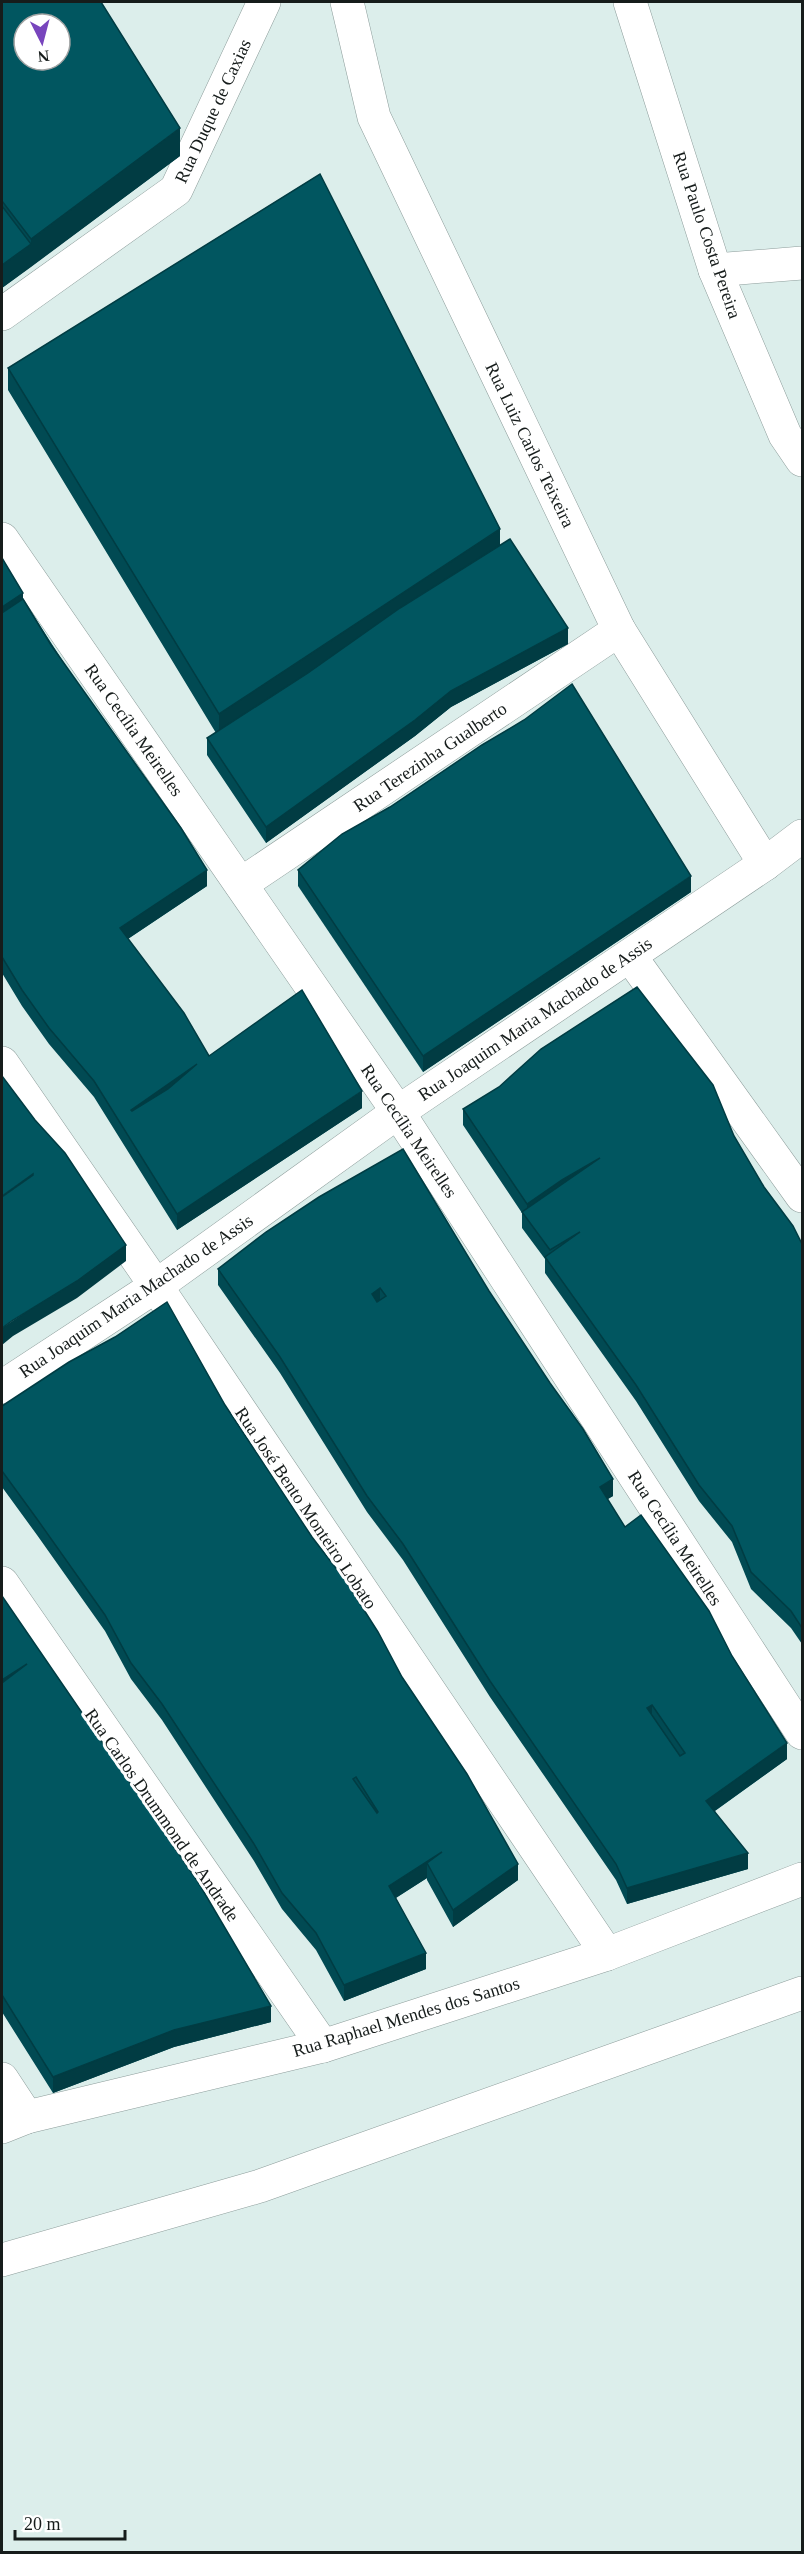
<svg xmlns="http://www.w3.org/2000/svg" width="804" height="2554" font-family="'Times New Roman',serif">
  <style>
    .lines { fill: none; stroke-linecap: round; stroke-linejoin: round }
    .street-casing { stroke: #8d9d9b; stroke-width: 34 }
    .secondary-casing { stroke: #8d9d9b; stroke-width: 34 }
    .street { stroke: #fff; stroke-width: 33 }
    .secondary { stroke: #fff; stroke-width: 33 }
    .wall { fill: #014a53 }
    .shaded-wall { fill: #013c43 }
    .building { fill: #015660; stroke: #013c43; stroke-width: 1.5; fill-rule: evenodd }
    .labels { text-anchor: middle; stroke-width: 6; stroke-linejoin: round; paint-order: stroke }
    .street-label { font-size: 18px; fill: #161c1b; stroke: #fff }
  </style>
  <rect width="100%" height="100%" fill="#dceeeb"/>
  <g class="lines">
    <g class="street-casing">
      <g id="street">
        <path d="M 347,2 L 374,117 L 619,630 L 765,864"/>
        <path d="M 715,270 L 802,263"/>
        <path d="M 2,314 L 176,190 L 264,2"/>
        <path d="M 2,539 L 398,1112 L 802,1733"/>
        <path d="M 241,884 L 619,630"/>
        <path d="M 630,956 L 802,1196"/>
        <path d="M 2,1063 L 156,1286 L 607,1954"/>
        <path d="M 2,1387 L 156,1286 L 398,1112 L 765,864 L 802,836"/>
        <path d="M 2,1583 L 323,2046"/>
        <path d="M 2,2079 L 27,2117"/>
        <path d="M 2,2127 L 27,2117 L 323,2046 L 607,1954 L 802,1879"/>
      </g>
    </g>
    <g class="secondary-casing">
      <g id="secondary">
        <path d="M 630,2 L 715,270 L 785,435 L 802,460"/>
        <path d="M 2,2260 L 260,2186 L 802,1993"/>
      </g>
    </g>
    <use href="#street" class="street"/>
    <use href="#secondary" class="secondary"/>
  </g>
  <g class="wall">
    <path d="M 2,2 L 180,156 L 2,288 Z"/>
    <path d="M 8,368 L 500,545 L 568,644 L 451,707 L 415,736 L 266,843 L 207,755 L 207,738 L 216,733 L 8,390 Z"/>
    <path d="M 2,558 L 23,599 L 207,886 L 128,939 L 209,1056 L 362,1108 L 177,1230 L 94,1097 L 49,1044 L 22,1006 L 2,973 Z"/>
    <path d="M 298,870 L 691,892 L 423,1072 L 298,886 Z"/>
    <path d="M 463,1109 L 734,1136 L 764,1187 L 802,1244 L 802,1644 L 791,1628 L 751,1589 L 732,1542 L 699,1501 L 636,1401 L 545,1273 L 545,1259 L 522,1228 L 522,1213 L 463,1125 Z"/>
    <path d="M 319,1197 L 613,1496 L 607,1499 L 625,1527 L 732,1656 L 787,1759 L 715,1811 L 748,1869 L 627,1904 L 616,1880 L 490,1697 L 403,1560 L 367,1512 L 280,1373 L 218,1285 L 218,1269 Z"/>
    <path d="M 225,1405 L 402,1677 L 518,1880 L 453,1927 L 427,1880 L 427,1878 L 396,1898 L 426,1969 L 344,2001 L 316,1950 L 282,1909 L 254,1861 L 162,1720 L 131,1679 L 105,1631 L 37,1535 L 2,1487 L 2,1406 Z"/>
    <path d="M 2,1596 L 271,2022 L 174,2047 L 53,2093 L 2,2012 Z"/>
  </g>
  <g class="shaded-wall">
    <path d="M 180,128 L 180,156 L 31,267 L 31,239 Z"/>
    <path d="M 31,244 L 31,267 L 2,288 L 2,265 Z"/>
    <path d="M 500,529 L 500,552 L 219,737 L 219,714 Z"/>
    <path d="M 23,593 L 23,615 L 2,629 L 2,607 Z"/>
    <path d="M 568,628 L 568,644 L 451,707 L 415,736 L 266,843 L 266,827 L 451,691 Z"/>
    <path d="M 207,870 L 207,886 L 120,944 L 120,928 Z"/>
    <path d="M 691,876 L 691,892 L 423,1072 L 423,1056 Z"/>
    <path d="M 197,1064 L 131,1126 L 131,1110 Z"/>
    <path d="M 362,1091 L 362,1108 L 177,1230 L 177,1214 Z"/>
    <path d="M 600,1158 L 527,1218 L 527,1204 L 562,1180 Z"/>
    <path d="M 126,1245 L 126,1261 L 77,1298 L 13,1336 L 2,1345 L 2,1328 Z"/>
    <path d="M 380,1288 L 380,1305 L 372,1310 L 372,1294 Z"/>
    <path d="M 613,1479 L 613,1496 L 600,1504 L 600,1487 Z"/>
    <path d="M 27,1664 L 2,1696 L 2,1680 Z"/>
    <path d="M 652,1705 L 652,1721 L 647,1708 Z"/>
    <path d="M 787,1743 L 787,1759 L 706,1817 L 706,1801 Z"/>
    <path d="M 442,1852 L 427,1863 L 427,1878 L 389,1902 L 389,1886 Z"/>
    <path d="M 748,1853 L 748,1869 L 627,1904 L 627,1888 Z"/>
    <path d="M 518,1864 L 518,1880 L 453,1927 L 453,1910 Z"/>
    <path d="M 426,1953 L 426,1969 L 344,2001 L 344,1985 Z"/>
    <path d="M 271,2006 L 271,2022 L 174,2047 L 53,2093 L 53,2077 L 174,2030 Z"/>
  </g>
  <g class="building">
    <path d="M 2,2 L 101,2 L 180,128 L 31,239 L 2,201 ZM 24,24 L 60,24 L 60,60 L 24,60 Z"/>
    <path d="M 320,174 L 500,529 L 219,714 L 8,368 Z"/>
    <path d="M 2,206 L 31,244 L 2,265 Z"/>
    <path d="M 510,539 L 568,628 L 451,691 L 415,720 L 266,827 L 207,738 L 308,673 L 400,608 Z"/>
    <path d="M 2,558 L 23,593 L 2,607 Z"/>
    <path d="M 23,599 L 51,645 L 181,828 L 207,870 L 120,928 L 184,1013 L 209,1056 L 302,990 L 362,1091 L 177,1214 L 94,1081 L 49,1028 L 22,990 L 2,957 L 2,613 ZM 197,1064 L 168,1089 L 132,1111 L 131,1110 Z"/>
    <path d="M 572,684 L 691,876 L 423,1056 L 298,870 L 342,834 L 390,807 L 482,745 L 524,720 Z"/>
    <path d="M 637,987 L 713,1085 L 734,1136 L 764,1187 L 793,1226 L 802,1244 L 802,1628 L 791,1611 L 751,1572 L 732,1526 L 699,1485 L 636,1385 L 545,1257 L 580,1232 L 550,1250 L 522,1212 L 600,1158 L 562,1180 L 527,1204 L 463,1109 L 499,1087 L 541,1049 Z"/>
    <path d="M 2,1076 L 35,1120 L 65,1153 L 126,1245 L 77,1281 L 13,1320 L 2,1328 L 2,1197 L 33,1175 L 33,1174 L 2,1196 Z"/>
    <path d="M 403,1149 L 489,1291 L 550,1383 L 583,1429 L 613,1479 L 600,1487 L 625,1527 L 641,1515 L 709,1611 L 732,1656 L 787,1743 L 706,1801 L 748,1853 L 627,1888 L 616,1864 L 490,1681 L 403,1544 L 367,1496 L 280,1357 L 218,1269 L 266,1232 L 319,1197 ZM 380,1288 L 386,1296 L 377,1302 L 372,1294 ZM 652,1705 L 685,1753 L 680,1756 L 647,1708 Z"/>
    <path d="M 167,1302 L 225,1405 L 312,1537 L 345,1580 L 378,1632 L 402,1677 L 467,1774 L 518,1864 L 453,1910 L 427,1863 L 442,1852 L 389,1886 L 426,1953 L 344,1985 L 316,1933 L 282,1893 L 254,1844 L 162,1704 L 131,1663 L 105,1615 L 37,1519 L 2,1471 L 2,1406 L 69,1362 L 115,1337 ZM 356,1777 L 378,1812 L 377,1813 L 353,1779 Z"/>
    <path d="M 2,1596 L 198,1882 L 271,2006 L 174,2030 L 53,2077 L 2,1995 L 2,1683 L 27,1664 L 2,1680 Z"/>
  </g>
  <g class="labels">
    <g class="street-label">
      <text transform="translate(213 111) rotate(-65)" y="6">Rua Duque de Caxias</text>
      <text transform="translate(707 235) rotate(71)" y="6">Rua Paulo Costa Pereira</text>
      <text transform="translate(530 445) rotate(64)" y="6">Rua Luiz Carlos Teixeira</text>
      <text transform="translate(134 730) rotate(55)" y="6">Rua Cecília Meirelles</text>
      <text transform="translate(430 757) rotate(-34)" y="6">Rua Terezinha Gualberto</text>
      <text transform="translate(535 1019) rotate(-34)" y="6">Rua Joaquim Maria Machado de Assis</text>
      <text transform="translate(409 1131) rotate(56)" y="6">Rua Cecília Meirelles</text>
      <text transform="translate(136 1296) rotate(-34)" y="6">Rua Joaquim Maria Machado de Assis</text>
      <text transform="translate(306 1508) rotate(56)" y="6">Rua José Bento Monteiro Lobato</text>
      <text transform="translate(675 1538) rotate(57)" y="6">Rua Cecília Meirelles</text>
      <text transform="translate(162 1815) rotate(55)" y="6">Rua Carlos Drummond de Andrade</text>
      <text transform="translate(406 2017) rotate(-17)" y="6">Rua Raphael Mendes dos Santos</text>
    </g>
  </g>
  <rect width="804" height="2554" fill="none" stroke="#161c1b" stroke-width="6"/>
  <g transform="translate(42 42) rotate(174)"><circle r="28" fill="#ffffff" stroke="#a2a4a4" stroke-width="1.5"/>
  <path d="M0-4.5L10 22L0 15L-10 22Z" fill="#7845bd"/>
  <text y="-9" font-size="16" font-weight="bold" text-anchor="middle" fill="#161c1b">N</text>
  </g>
  <path d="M15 2530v9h110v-9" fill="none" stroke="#161c1b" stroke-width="3"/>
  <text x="24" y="2530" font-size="18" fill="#161c1b" stroke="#ffffff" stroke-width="4.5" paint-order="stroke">20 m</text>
</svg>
